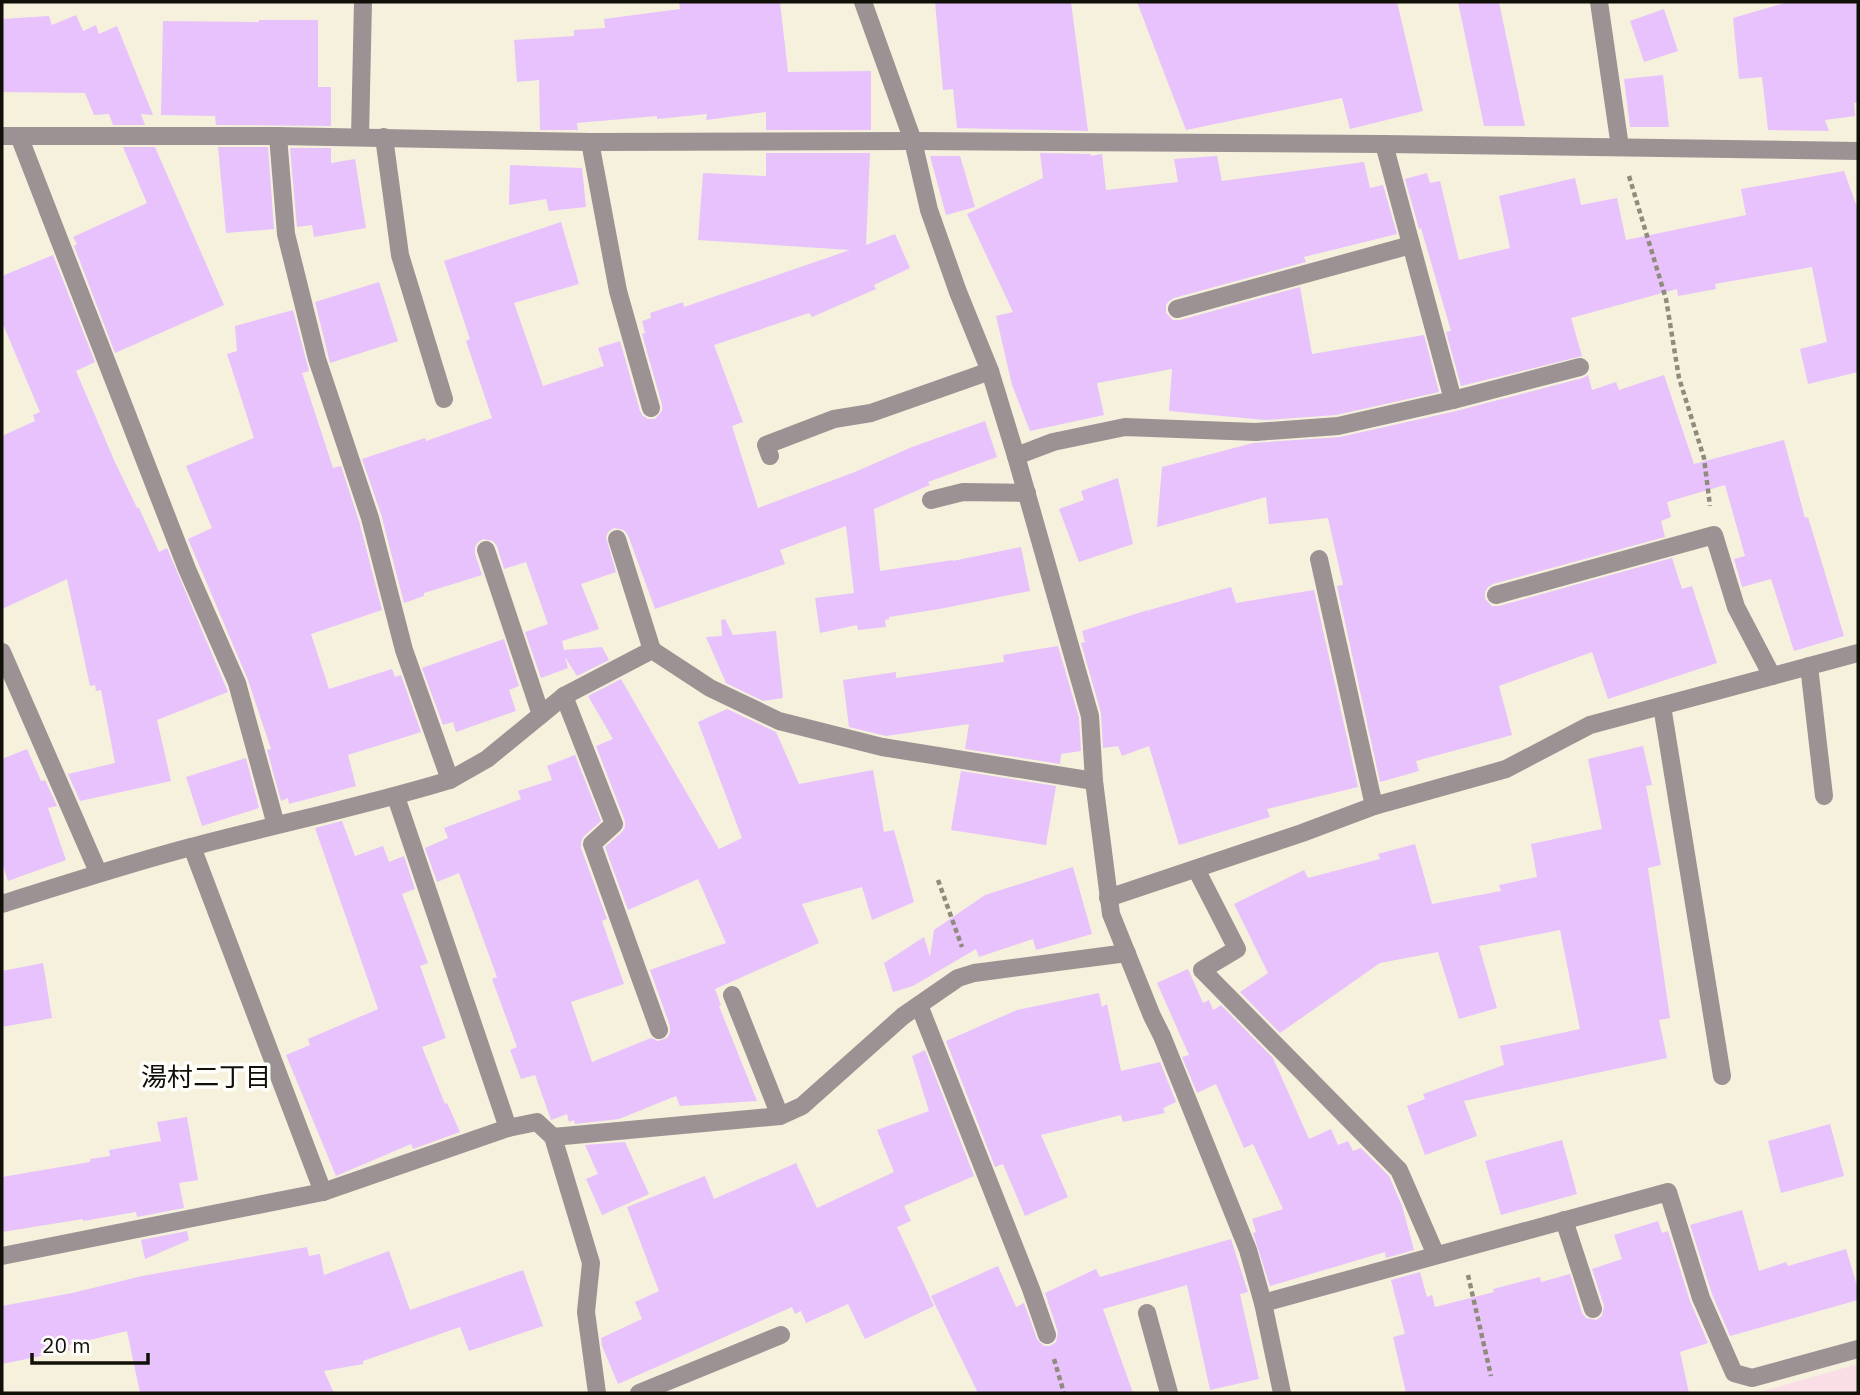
<svg xmlns="http://www.w3.org/2000/svg" width="1860" height="1395" font-family="'IBM Plex Sans','Noto Sans JP',sans-serif">
  <style>
    .commercial { fill: #f9dfe5 }
    .building { fill: #e7c2fd }
    .lines { fill: none; stroke-linecap: round; stroke-linejoin: round }
    .path { stroke: #8f8c7e; stroke-width: 4.5; stroke-dasharray: 5 3.5; stroke-linecap: butt }
    .service { stroke: #9c9293; stroke-width: 18 }
    .minor { stroke: #9c9293; stroke-width: 18 }
    .labels { text-anchor: middle; stroke-width: 7; stroke-linejoin: round; paint-order: stroke }
    .neighbourhood-label { font-size: 26px; fill: #100f08; stroke: #fffefa }
  </style>
  <rect width="100%" height="100%" fill="#f5f1dd"/>
  <path class="commercial" d="M 1858,1364 L 1858,1393 L 1756,1393 Z"/>
  <g class="building">
    <path d="M 679,2 L 780,2 L 788,72 L 871,71 L 871,130 L 766,130 L 766,112 L 706,120 L 707,114 L 657,119 L 657,116 L 577,123 L 578,130 L 540,130 L 539,80 L 517,82 L 514,40 L 574,36 L 574,30 L 605,28 L 604,19 L 680,9 Z"/>
    <path d="M 935,2 L 1071,2 L 1088,131 L 957,128 L 953,89 L 943,90 Z"/>
    <path d="M 1137,2 L 1397,2 L 1423,111 L 1350,129 L 1342,98 L 1186,130 Z"/>
    <path d="M 1458,2 L 1499,2 L 1525,126 L 1484,126 Z"/>
    <path d="M 1788,2 L 1858,2 L 1858,102 L 1854,103 L 1855,116 L 1825,120 L 1829,131 L 1768,130 L 1762,77 L 1739,79 L 1733,18 Z"/>
    <path d="M 1664,9 L 1678,51 L 1644,62 L 1630,21 Z"/>
    <path d="M 76,15 L 83,31 L 96,25 L 99,34 L 117,26 L 153,115 L 141,114 L 145,125 L 113,125 L 109,114 L 94,115 L 85,93 L 2,92 L 2,19 L 49,16 L 52,25 Z"/>
    <path d="M 259,20 L 318,20 L 318,87 L 331,87 L 331,126 L 216,125 L 215,116 L 161,115 L 163,21 L 259,22 Z"/>
    <path d="M 1663,75 L 1669,127 L 1630,127 L 1624,79 Z"/>
    <path d="M 123,147 L 155,147 L 224,305 L 115,353 L 74,246 L 77,244 L 73,237 L 147,203 Z"/>
    <path d="M 218,147 L 268,147 L 274,229 L 226,233 Z"/>
    <path d="M 290,148 L 331,148 L 331,163 L 355,159 L 366,228 L 314,237 L 312,225 L 297,227 Z"/>
    <path d="M 766,153 L 870,153 L 866,245 L 895,234 L 910,268 L 874,285 L 876,289 L 812,317 L 809,313 L 714,345 L 743,422 L 732,426 L 758,508 L 855,472 L 912,447 L 985,421 L 997,457 L 928,482 L 930,485 L 874,509 L 880,571 L 953,560 L 953,561 L 1021,547 L 1030,591 L 939,609 L 889,617 L 889,619 L 885,620 L 886,627 L 858,630 L 857,625 L 820,633 L 815,598 L 854,593 L 846,526 L 780,550 L 785,564 L 655,609 L 628,535 L 624,530 L 614,528 L 608,532 L 606,537 L 616,572 L 581,584 L 599,629 L 562,641 L 564,650 L 602,647 L 609,660 L 577,676 L 565,657 L 568,668 L 541,678 L 525,632 L 548,624 L 526,562 L 504,569 L 497,546 L 493,541 L 483,539 L 478,542 L 475,547 L 475,554 L 482,575 L 424,593 L 424,596 L 404,603 L 381,514 L 362,459 L 425,438 L 426,441 L 492,418 L 466,341 L 470,339 L 444,261 L 561,222 L 579,284 L 514,303 L 543,386 L 604,366 L 598,348 L 620,341 L 640,411 L 643,416 L 648,419 L 655,419 L 662,411 L 662,405 L 642,334 L 645,333 L 642,321 L 651,318 L 650,313 L 683,302 L 684,307 L 850,250 L 698,240 L 703,173 L 766,176 Z"/>
    <path d="M 1040,153 L 1091,154 L 1091,156 L 1102,154 L 1106,190 L 1178,182 L 1174,159 L 1217,156 L 1222,181 L 1364,162 L 1370,188 L 1383,185 L 1397,234 L 1304,257 L 1306,262 L 1174,298 L 1169,301 L 1166,305 L 1166,313 L 1173,320 L 1180,320 L 1300,287 L 1312,354 L 1424,335 L 1439,392 L 1336,415 L 1265,420 L 1169,411 L 1172,369 L 1097,383 L 1104,415 L 1030,431 L 1012,385 L 996,316 L 1013,312 L 967,214 L 1043,178 Z"/>
    <path d="M 930,156 L 960,156 L 975,207 L 946,215 Z"/>
    <path d="M 510,165 L 582,168 L 586,207 L 549,211 L 546,199 L 509,205 Z"/>
    <path d="M 1844,171 L 1858,210 L 1858,372 L 1808,384 L 1800,349 L 1827,342 L 1812,267 L 1715,284 L 1716,289 L 1678,296 L 1677,289 L 1571,318 L 1582,356 L 1461,386 L 1446,332 L 1451,331 L 1421,228 L 1419,229 L 1405,179 L 1427,173 L 1430,183 L 1440,181 L 1459,260 L 1510,248 L 1499,196 L 1524,190 L 1575,178 L 1581,205 L 1617,198 L 1626,240 L 1746,215 L 1741,189 Z"/>
    <path d="M 53,255 L 95,362 L 76,371 L 114,460 L 137,508 L 139,508 L 159,552 L 167,548 L 228,692 L 157,720 L 171,781 L 80,801 L 68,774 L 115,763 L 101,690 L 96,691 L 95,685 L 90,686 L 67,579 L 2,609 L 2,436 L 35,421 L 33,415 L 40,412 L 2,322 L 2,276 Z"/>
    <path d="M 379,282 L 398,341 L 330,363 L 315,302 Z"/>
    <path d="M 293,310 L 309,371 L 302,373 L 333,468 L 341,466 L 359,521 L 382,610 L 311,634 L 329,689 L 392,669 L 395,677 L 401,675 L 421,732 L 348,755 L 356,786 L 289,804 L 288,798 L 281,801 L 267,750 L 271,749 L 248,680 L 188,539 L 212,528 L 186,466 L 254,438 L 227,354 L 237,351 L 235,326 Z"/>
    <path d="M 1588,375 L 1592,390 L 1616,382 L 1619,390 L 1664,375 L 1694,464 L 1784,440 L 1805,518 L 1808,517 L 1844,636 L 1794,651 L 1771,579 L 1742,587 L 1734,559 L 1745,556 L 1725,485 L 1667,502 L 1671,517 L 1661,521 L 1665,537 L 1493,584 L 1488,587 L 1485,592 L 1485,599 L 1492,606 L 1499,606 L 1672,558 L 1682,589 L 1692,586 L 1717,663 L 1608,699 L 1592,652 L 1499,686 L 1512,735 L 1416,761 L 1419,771 L 1380,782 L 1337,586 L 1343,585 L 1328,518 L 1269,524 L 1266,497 L 1157,527 L 1162,467 L 1253,443 L 1340,437 L 1456,411 L 1583,378 Z"/>
    <path d="M 1118,478 L 1133,544 L 1079,562 L 1059,509 L 1084,500 L 1081,491 Z"/>
    <path d="M 1231,587 L 1236,603 L 1314,590 L 1358,787 L 1267,809 L 1270,817 L 1179,845 L 1149,746 L 1122,756 L 1118,746 L 1103,748 L 1101,713 L 1081,643 L 1085,642 L 1082,631 L 1148,610 L 1148,614 L 1149,610 Z"/>
    <path d="M 725,619 L 733,635 L 776,631 L 783,698 L 763,701 L 726,683 L 706,637 L 722,636 L 721,620 Z"/>
    <path d="M 504,639 L 519,686 L 509,690 L 516,711 L 456,732 L 453,722 L 443,725 L 422,668 Z"/>
    <path d="M 1058,646 L 1079,718 L 1081,751 L 1061,754 L 1060,764 L 965,749 L 969,724 L 886,736 L 849,727 L 843,680 L 896,672 L 896,678 L 1004,662 L 1003,655 Z"/>
    <path d="M 621,679 L 719,849 L 742,838 L 698,722 L 727,709 L 776,732 L 799,784 L 873,770 L 884,832 L 894,830 L 914,902 L 872,920 L 862,887 L 802,904 L 819,943 L 715,989 L 721,1005 L 719,1006 L 757,1101 L 680,1106 L 676,1096 L 619,1119 L 575,1124 L 574,1120 L 569,1122 L 567,1114 L 551,1120 L 535,1075 L 521,1079 L 510,1050 L 517,1047 L 492,979 L 497,977 L 459,873 L 437,882 L 425,848 L 448,838 L 444,828 L 521,799 L 518,791 L 552,780 L 547,766 L 575,755 L 601,821 L 584,836 L 581,842 L 581,848 L 607,919 L 602,921 L 624,984 L 571,1002 L 592,1062 L 651,1038 L 658,1041 L 667,1038 L 670,1033 L 670,1026 L 650,970 L 726,943 L 698,879 L 628,910 L 605,847 L 622,832 L 625,827 L 625,821 L 596,746 L 613,739 L 588,696 Z"/>
    <path d="M 1643,746 L 1652,785 L 1646,786 L 1661,865 L 1648,868 L 1670,1018 L 1659,1020 L 1667,1058 L 1464,1101 L 1477,1136 L 1425,1155 L 1407,1106 L 1425,1099 L 1423,1094 L 1504,1065 L 1500,1046 L 1580,1029 L 1560,930 L 1479,946 L 1497,1008 L 1459,1019 L 1438,952 L 1380,963 L 1280,1033 L 1240,992 L 1268,973 L 1234,904 L 1304,870 L 1308,878 L 1380,859 L 1378,854 L 1415,844 L 1432,904 L 1501,891 L 1499,885 L 1537,877 L 1531,844 L 1602,829 L 1588,759 Z"/>
    <path d="M 27,749 L 41,781 L 45,780 L 57,806 L 48,808 L 66,860 L 8,881 L 2,862 L 2,759 Z"/>
    <path d="M 246,758 L 259,808 L 202,826 L 186,777 Z"/>
    <path d="M 961,771 L 1056,786 L 1046,845 L 951,830 Z"/>
    <path d="M 342,821 L 355,856 L 383,846 L 389,862 L 404,856 L 415,889 L 402,894 L 428,963 L 420,966 L 446,1038 L 422,1047 L 445,1104 L 447,1103 L 460,1132 L 413,1149 L 411,1144 L 336,1176 L 286,1055 L 310,1045 L 308,1039 L 378,1009 L 315,828 Z"/>
    <path d="M 1073,867 L 1092,934 L 1036,950 L 1033,939 L 979,957 L 976,949 L 913,986 L 893,992 L 884,963 L 924,937 L 930,957 L 934,930 L 985,895 Z"/>
    <path d="M 43,963 L 52,1018 L 2,1027 L 2,971 Z"/>
    <path d="M 1188,969 L 1203,1003 L 1209,1000 L 1213,1010 L 1221,1005 L 1273,1058 L 1309,1139 L 1331,1129 L 1338,1145 L 1348,1141 L 1353,1151 L 1361,1148 L 1389,1176 L 1402,1206 L 1414,1250 L 1386,1258 L 1385,1252 L 1270,1286 L 1253,1233 L 1256,1232 L 1252,1219 L 1283,1209 L 1253,1144 L 1244,1148 L 1216,1084 L 1197,1093 L 1182,1057 L 1189,1055 L 1157,983 Z"/>
    <path d="M 1099,993 L 1102,1007 L 1107,1004 L 1121,1071 L 1160,1062 L 1176,1102 L 1163,1108 L 1165,1113 L 1123,1122 L 1121,1115 L 1041,1135 L 1068,1197 L 1025,1216 L 1003,1164 L 995,1167 L 946,1041 L 1017,1010 Z"/>
    <path d="M 925,1050 L 974,1176 L 904,1206 L 911,1221 L 897,1227 L 934,1306 L 865,1339 L 848,1304 L 806,1323 L 801,1311 L 795,1314 L 792,1307 L 618,1384 L 602,1346 L 601,1338 L 642,1319 L 635,1302 L 659,1291 L 627,1207 L 705,1176 L 714,1199 L 796,1163 L 817,1208 L 894,1172 L 877,1130 L 929,1111 L 912,1056 Z"/>
    <path d="M 187,1117 L 198,1180 L 179,1183 L 184,1208 L 137,1217 L 136,1212 L 83,1221 L 83,1219 L 2,1232 L 2,1177 L 90,1162 L 90,1159 L 110,1156 L 109,1150 L 161,1141 L 157,1122 Z"/>
    <path d="M 1830,1124 L 1844,1176 L 1781,1193 L 1768,1141 Z"/>
    <path d="M 1562,1140 L 1577,1194 L 1501,1215 L 1485,1161 Z"/>
    <path d="M 625,1142 L 649,1194 L 602,1215 L 586,1179 L 598,1174 L 585,1145 Z"/>
    <path d="M 1742,1210 L 1759,1271 L 1786,1262 L 1788,1266 L 1846,1249 L 1858,1289 L 1858,1300 L 1730,1336 L 1712,1294 L 1690,1225 Z"/>
    <path d="M 1658,1221 L 1662,1233 L 1668,1231 L 1690,1301 L 1708,1343 L 1680,1352 L 1689,1393 L 1406,1393 L 1393,1337 L 1405,1334 L 1391,1280 L 1420,1272 L 1427,1297 L 1432,1295 L 1435,1307 L 1494,1292 L 1493,1289 L 1540,1277 L 1541,1282 L 1570,1274 L 1582,1313 L 1586,1318 L 1596,1320 L 1602,1316 L 1604,1306 L 1592,1269 L 1622,1259 L 1614,1235 Z"/>
    <path d="M 187,1231 L 189,1240 L 145,1259 L 141,1240 Z"/>
    <path d="M 1231,1239 L 1248,1292 L 1240,1294 L 1259,1379 L 1210,1390 L 1187,1285 L 1103,1309 L 1133,1393 L 978,1393 L 931,1296 L 998,1266 L 1016,1307 L 1024,1303 L 1037,1339 L 1044,1346 L 1050,1346 L 1056,1342 L 1058,1332 L 1045,1293 L 1096,1269 L 1100,1277 Z"/>
    <path d="M 307,1247 L 309,1256 L 320,1254 L 324,1275 L 389,1251 L 410,1310 L 523,1270 L 543,1326 L 469,1351 L 460,1327 L 363,1361 L 363,1364 L 324,1371 L 334,1393 L 140,1393 L 127,1331 L 69,1345 L 70,1350 L 2,1364 L 2,1306 L 72,1293 L 142,1276 Z"/>
  </g>
  <g class="lines">
    <g class="path">
      <path d="M 1629,176 L 1666,299 L 1679,378 L 1704,458 L 1710,506"/>
      <path d="M 938,880 L 962,947"/>
      <path d="M 1468,1275 L 1491,1376"/>
      <path d="M 1054,1359 L 1064,1393"/>
    </g>
    <g class="service">
      <path d="M 863,2 L 913,141 L 929,210 L 958,292 L 990,371 L 1016,456 L 1090,716 L 1094,781 L 1111,914 L 1152,1016 L 1162,1036 L 1248,1250 L 1263,1303 L 1282,1393"/>
      <path d="M 19,136 L 187,569 L 237,683 L 276,825"/>
      <path d="M 278,136 L 286,234 L 317,359 L 370,518 L 404,650 L 450,780 L 487,759 L 564,696 L 652,650 L 710,688 L 779,721 L 882,747 L 1094,781"/>
      <path d="M 590,142 L 618,291 L 651,408"/>
      <path d="M 1177,309 L 1411,245"/>
      <path d="M 1453,400 L 1580,367"/>
      <path d="M 1016,456 L 1053,442 L 1125,427 L 1256,432 L 1338,426 L 1453,400 L 1384,144"/>
      <path d="M 931,500 L 963,492 L 1027,493"/>
      <path d="M 617,539 L 652,650"/>
      <path d="M 486,550 L 541,715"/>
      <path d="M 1319,559 L 1374,806"/>
      <path d="M 1496,595 L 1714,535 L 1736,607 L 1772,676"/>
      <path d="M 2,652 L 98,872"/>
      <path d="M 1809,666 L 1824,796"/>
      <path d="M 564,696 L 614,824 L 592,844 L 659,1030"/>
      <path d="M 1662,706 L 1722,1076"/>
      <path d="M 192,847 L 323,1192"/>
      <path d="M 1196,869 L 1237,949 L 1202,970 L 1399,1170 L 1436,1255"/>
      <path d="M 1108,898 L 1302,833 L 1374,806 L 1506,769 L 1590,725 L 1858,653"/>
      <path d="M 732,995 L 780,1116"/>
      <path d="M 919,1005 L 1031,1289 L 1047,1335"/>
      <path d="M 553,1137 L 780,1116 L 802,1106 L 903,1016 L 958,978 L 974,973 L 1127,953"/>
      <path d="M 1564,1220 L 1593,1309"/>
      <path d="M 2,1256 L 323,1192 L 508,1128 L 537,1122 L 553,1137 L 591,1263 L 586,1312 L 597,1393"/>
      <path d="M 1263,1303 L 1668,1192 L 1701,1298 L 1734,1373 L 1752,1378 L 1858,1349"/>
      <path d="M 1147,1313 L 1169,1393"/>
      <path d="M 639,1393 L 781,1335"/>
    </g>
    <g class="minor">
      <path d="M 1599,2 L 1620,147"/>
      <path d="M 2,136 L 278,136 L 590,142 L 913,141 L 1384,144 L 1858,151"/>
      <path d="M 360,137 L 363,2"/>
      <path d="M 384,137 L 400,255 L 444,399"/>
      <path d="M 770,456 L 766,445 L 834,419 L 871,413 L 990,371"/>
      <path d="M 396,797 L 508,1128"/>
      <path d="M 2,904 C 65,884 127,864 191,847 C 277,824 365,806 450,780"/>
    </g>
  </g>
  <g class="labels">
    <g class="neighbourhood-label">
      <text x="206" y="1086">湯村二丁目</text>
    </g>
  </g>
  <rect width="1860" height="1395" fill="none" stroke="#100f08" stroke-width="7"/>
  <path d="M32 1353v10h116v-10" fill="none" stroke="#100f08" stroke-width="3.5"/>
  <text x="42" y="1353" font-size="21" fill="#100f08" stroke="#fffefa" stroke-width="5" paint-order="stroke">20 m</text>
</svg>
